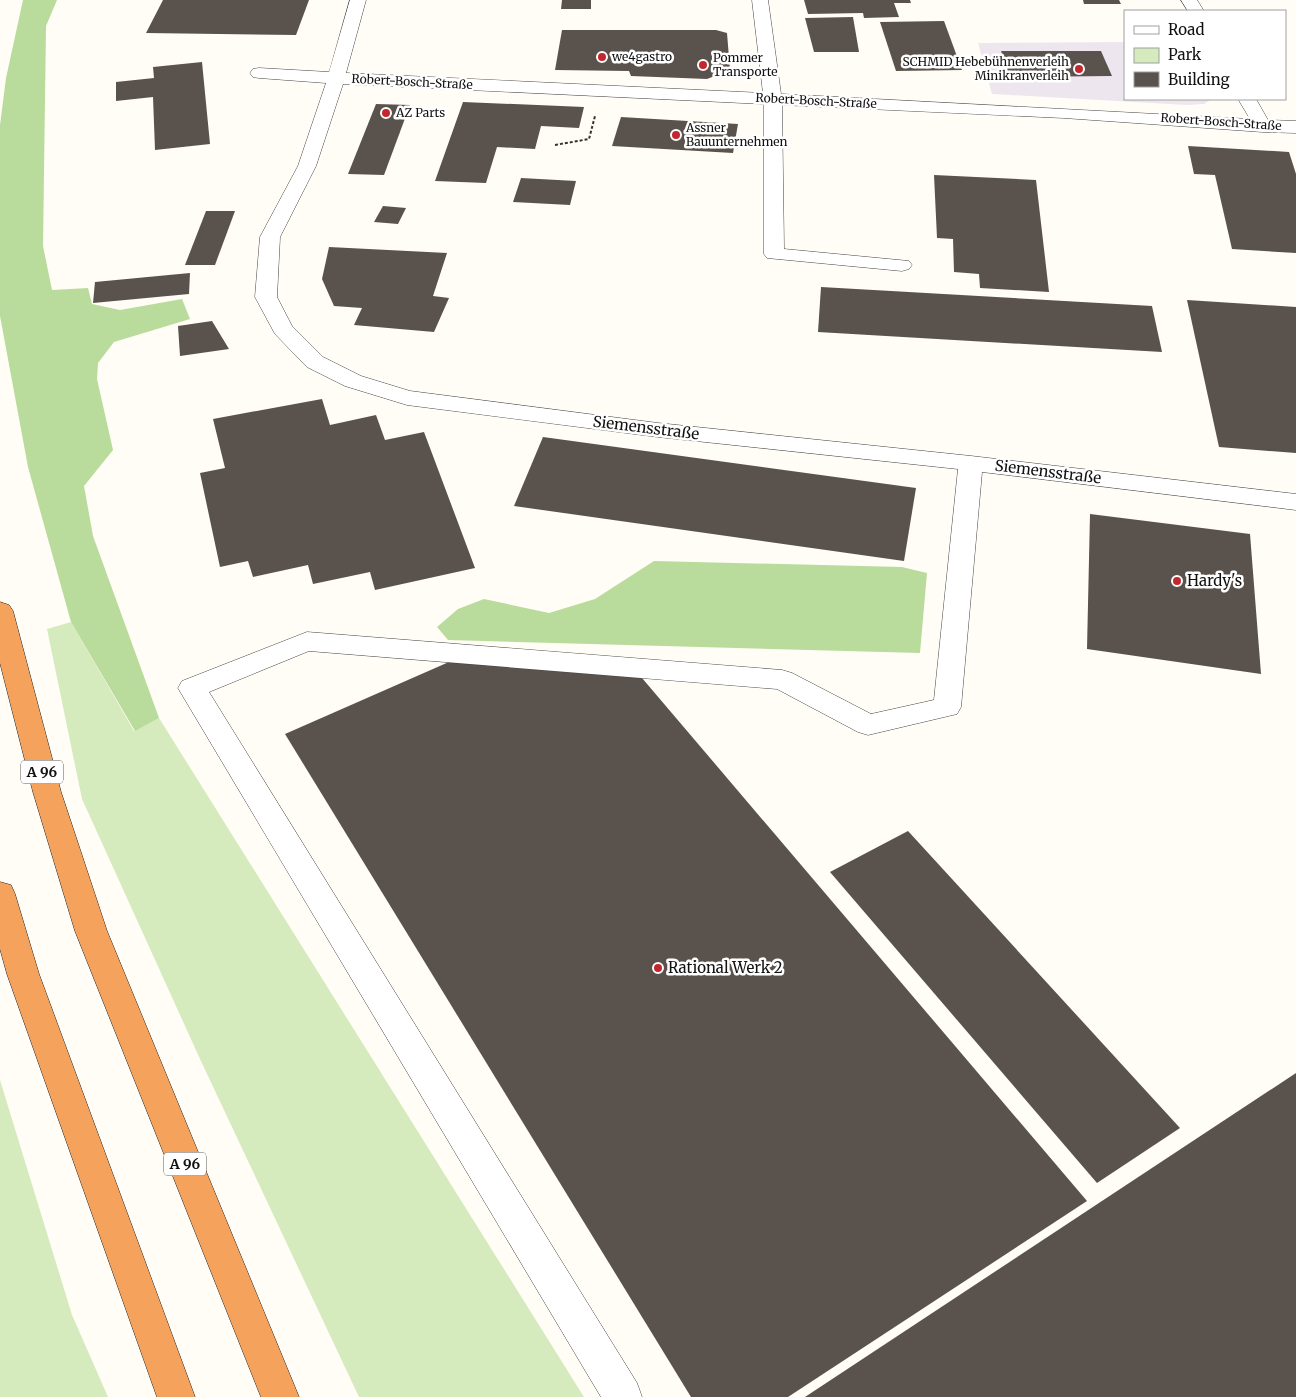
<svg xmlns="http://www.w3.org/2000/svg" width="1296" height="1397" font-family="Merriweather,serif">
  <style>
    .industrial { fill: #eee6ef }
    .green { fill: #d5ebbd }
    .forest { fill: #b9dc9c }
    .building { fill: #5a524d }
    .lines { fill: none; stroke-linecap: round; stroke-linejoin: round }
    .minor-casing { stroke: #444; stroke-width: 1 }
    .highway-casing { stroke: #222; stroke-width: 1 }
    .path { stroke: #333; stroke-width: 2; stroke-dasharray: 3 2; stroke-linecap: butt }
    .minor { fill: #fff; fill-rule: evenodd }
    .highway { fill: #f5a25d; fill-rule: evenodd }
    .poi-dot { fill: #c4262e; stroke: #fff; stroke-width: 2 }
    .labels { text-anchor: middle; stroke-width: 5; stroke-linejoin: round; paint-order: stroke }
    .far-poi-label { font-size: 12px; fill: #111; stroke: #fff; text-anchor: start }
    .far-street-label { font-size: 12px; fill: #111; stroke: #fff }
    .shield { fill: #fff; stroke: #585858; stroke-width: 1 }
    .shield-label { font-size: 14px; font-weight: bold; fill: #111 }
    .street-label { font-size: 15px; fill: #111; stroke: #fff }
    .poi-label { font-size: 15px; fill: #111; stroke: #fff; text-anchor: start }
  </style>
  <rect width="100%" height="100%" fill="#fffdf5"/>
  <path class="industrial" d="M 1125,42 L 1125,99 L 1212,99 L 1204,104 L 1187,105 L 992,94 L 978,43 Z"/>
  <g class="green">
    <path d="M 71,622 L 134,731 L 159,718 L 584,1397 L 359,1397 L 200,1059 L 82,799 L 47,629 Z"/>
    <path d="M 0,1080 L 72,1315 L 108,1397 L 0,1397 Z"/>
  </g>
  <g class="forest">
    <path d="M 23,0 L 57,0 L 46,26 L 43,246 L 52,290 L 88,288 L 92,304 L 120,310 L 182,299 L 190,319 L 114,342 L 98,363 L 97,379 L 113,450 L 84,486 L 93,536 L 159,718 L 135,731 L 71,622 L 28,467 L 0,316 L 0,125 L 6,78 Z"/>
    <path d="M 654,561 L 902,567 L 927,573 L 920,653 L 448,640 L 437,627 L 458,609 L 484,599 L 549,613 L 595,599 Z"/>
  </g>
  <g class="building">
    <path d="M 163,0 L 309,0 L 296,35 L 146,33 Z"/>
    <path d="M 562,0 L 591,0 L 591,9 L 561,9 Z"/>
    <path d="M 804,0 L 910,0 L 911,3 L 894,3 L 899,17 L 864,18 L 863,13 L 808,14 Z"/>
    <path d="M 1083,0 L 1119,0 L 1121,4 L 1084,4 Z"/>
    <path d="M 853,17 L 859,52 L 814,52 L 805,18 Z"/>
    <path d="M 944,21 L 962,70 L 896,71 L 880,22 Z"/>
    <path d="M 562,30 L 716,30 L 727,33 L 730,70 L 707,79 L 631,76 L 629,71 L 555,70 Z"/>
    <path d="M 1001,51 L 1101,51 L 1112,76 L 1010,77 Z"/>
    <path d="M 202,62 L 210,144 L 155,150 L 153,97 L 116,101 L 116,82 L 154,78 L 153,67 Z"/>
    <path d="M 463,102 L 584,107 L 579,128 L 541,126 L 535,149 L 497,147 L 486,183 L 435,181 Z"/>
    <path d="M 376,104 L 410,105 L 384,175 L 348,174 Z"/>
    <path d="M 621,117 L 738,124 L 733,153 L 612,146 Z"/>
    <path d="M 1188,146 L 1289,152 L 1296,174 L 1296,253 L 1232,249 L 1215,175 L 1194,174 Z"/>
    <path d="M 934,175 L 1036,180 L 1049,292 L 980,288 L 979,274 L 954,272 L 953,239 L 937,238 Z"/>
    <path d="M 521,178 L 576,181 L 570,205 L 513,202 Z"/>
    <path d="M 383,206 L 406,208 L 398,224 L 374,222 Z"/>
    <path d="M 206,211 L 235,211 L 215,265 L 185,265 Z"/>
    <path d="M 329,247 L 447,253 L 433,296 L 449,298 L 434,332 L 354,325 L 362,308 L 334,306 L 322,279 Z"/>
    <path d="M 190,273 L 189,294 L 93,303 L 95,282 Z"/>
    <path d="M 821,287 L 1152,306 L 1162,352 L 818,332 Z"/>
    <path d="M 1187,300 L 1296,307 L 1296,453 L 1219,447 Z"/>
    <path d="M 212,321 L 229,349 L 180,356 L 178,326 Z"/>
    <path d="M 322,399 L 330,425 L 376,415 L 385,440 L 424,432 L 475,568 L 375,590 L 370,572 L 313,584 L 308,565 L 253,577 L 248,561 L 220,567 L 200,473 L 225,468 L 213,419 Z"/>
    <path d="M 543,437 L 916,488 L 904,561 L 514,506 Z"/>
    <path d="M 1090,514 L 1250,534 L 1261,674 L 1087,649 Z"/>
    <path d="M 458,658 L 642,678 L 1087,1201 L 788,1397 L 691,1397 L 285,734 Z"/>
    <path d="M 908,831 L 1180,1128 L 1097,1183 L 830,872 Z"/>
    <path d="M 1296,1073 L 1296,1397 L 805,1397 Z"/>
  </g>
  <g class="lines">
    <g class="minor-casing">
      <g id="minor">
        <path d="M 350,0 L 366,0 L 346,73 L 763,93 L 752,0 L 768,0 L 781,94 L 1250,119 L 1238,99 L 1256,99 L 1268,120 L 1296,121 L 1296,133 L 1263,132 L 1064,118 L 782,105 L 784,249 L 909,261 L 912,265 L 909,269 L 902,271 L 767,258 L 764,254 L 764,104 L 343,84 L 316,166 L 280,237 L 277,297 L 292,326 L 323,357 L 361,376 L 410,391 L 658,423 L 971,456 L 1296,494 L 1296,510 L 982,472 L 961,707 L 957,714 L 868,735 L 858,732 L 777,689 L 309,651 L 209,692 L 637,1383 L 642,1397 L 601,1397 L 178,688 L 182,681 L 307,632 L 782,670 L 792,673 L 871,714 L 934,700 L 958,469 L 658,437 L 407,405 L 345,386 L 307,367 L 275,334 L 255,297 L 260,237 L 298,166 L 326,83 L 259,78 L 253,77 L 250,73 L 253,69 L 259,68 L 329,72 Z"/>
        <path d="M 1181,0 L 1197,0 L 1204,11 L 1188,11 Z"/>
      </g>
    </g>
    <g class="highway-casing">
      <g id="highway">
        <path d="M 0,602 L 9,605 L 13,611 L 61,792 L 107,931 L 299,1397 L 261,1397 L 75,931 L 33,792 L 0,663 Z"/>
        <path d="M 0,882 L 11,885 L 15,894 L 39,974 L 195,1397 L 157,1397 L 7,974 L 0,949 Z"/>
      </g>
    </g>
    <path class="path" d="M 555,145 L 589,139 L 595,116"/>
    <use href="#minor" class="minor"/>
    <use href="#highway" class="highway"/>
  </g>
  <g class="poi-dot">
    <circle cx="602" cy="57" r="5"/>
    <circle cx="703" cy="65" r="5"/>
    <circle cx="1079" cy="69" r="5"/>
    <circle cx="386" cy="113" r="5"/>
    <circle cx="676" cy="135" r="5"/>
    <circle cx="1177" cy="581" r="5"/>
    <circle cx="658" cy="968" r="5"/>
  </g>
  <g class="labels">
    <g class="far-poi-label">
      <text x="612" y="61">we4gastro</text>
      <text x="713" y="62">Pommer<tspan x="713" dy="14">Transporte</tspan></text>
      <text x="1069" y="66" text-anchor="end">SCHMID Hebebühnenverleih<tspan x="1069" dy="14">Minikranverleih</tspan></text>
      <text x="396" y="117">AZ Parts</text>
      <text x="686" y="132">Assner<tspan x="686" dy="14">Bauunternehmen</tspan></text>
    </g>
    <g class="far-street-label">
      <text transform="translate(412 82) rotate(3)" y="4">Robert-Bosch-Straße</text>
      <text transform="translate(816 101) rotate(3)" y="4">Robert-Bosch-Straße</text>
      <text transform="translate(1221 122) rotate(4)" y="4">Robert-Bosch-Straße</text>
    </g>
    <g class="shield">
      <rect x="21" y="760.5" width="42" height="23" rx="4"/>
      <rect x="164" y="1152.5" width="42" height="23" rx="4"/>
    </g>
    <g class="shield-label">
      <text x="42" y="777">A 96</text>
      <text x="185" y="1169">A 96</text>
    </g>
    <g class="street-label">
      <text transform="translate(646 428) rotate(7)" y="5">Siemensstraße</text>
      <text transform="translate(1048 472) rotate(7)" y="5">Siemensstraße</text>
    </g>
    <g class="poi-label">
      <text x="1187" y="586">Hardy's</text>
      <text x="668" y="973">Rational Werk 2</text>
    </g>
  </g>
  <rect x="1124" y="10" width="162" height="90" fill="#ffffff" stroke="#a0a0a0"/>
  <rect x="1134" y="26" width="25" height="8" fill="#ffffff" stroke="#a0a0a0"/>
  <text x="1168" y="35" font-size="15" fill="#111111">Road</text>
  <rect x="1134" y="48" width="25" height="15" fill="#d5ebbd" stroke="#a0a0a0"/>
  <text x="1168" y="60" font-size="15" fill="#111111">Park</text>
  <rect x="1134" y="72" width="25" height="15" fill="#5a524d" stroke="#a0a0a0"/>
  <text x="1168" y="85" font-size="15" fill="#111111">Building</text>
</svg>
